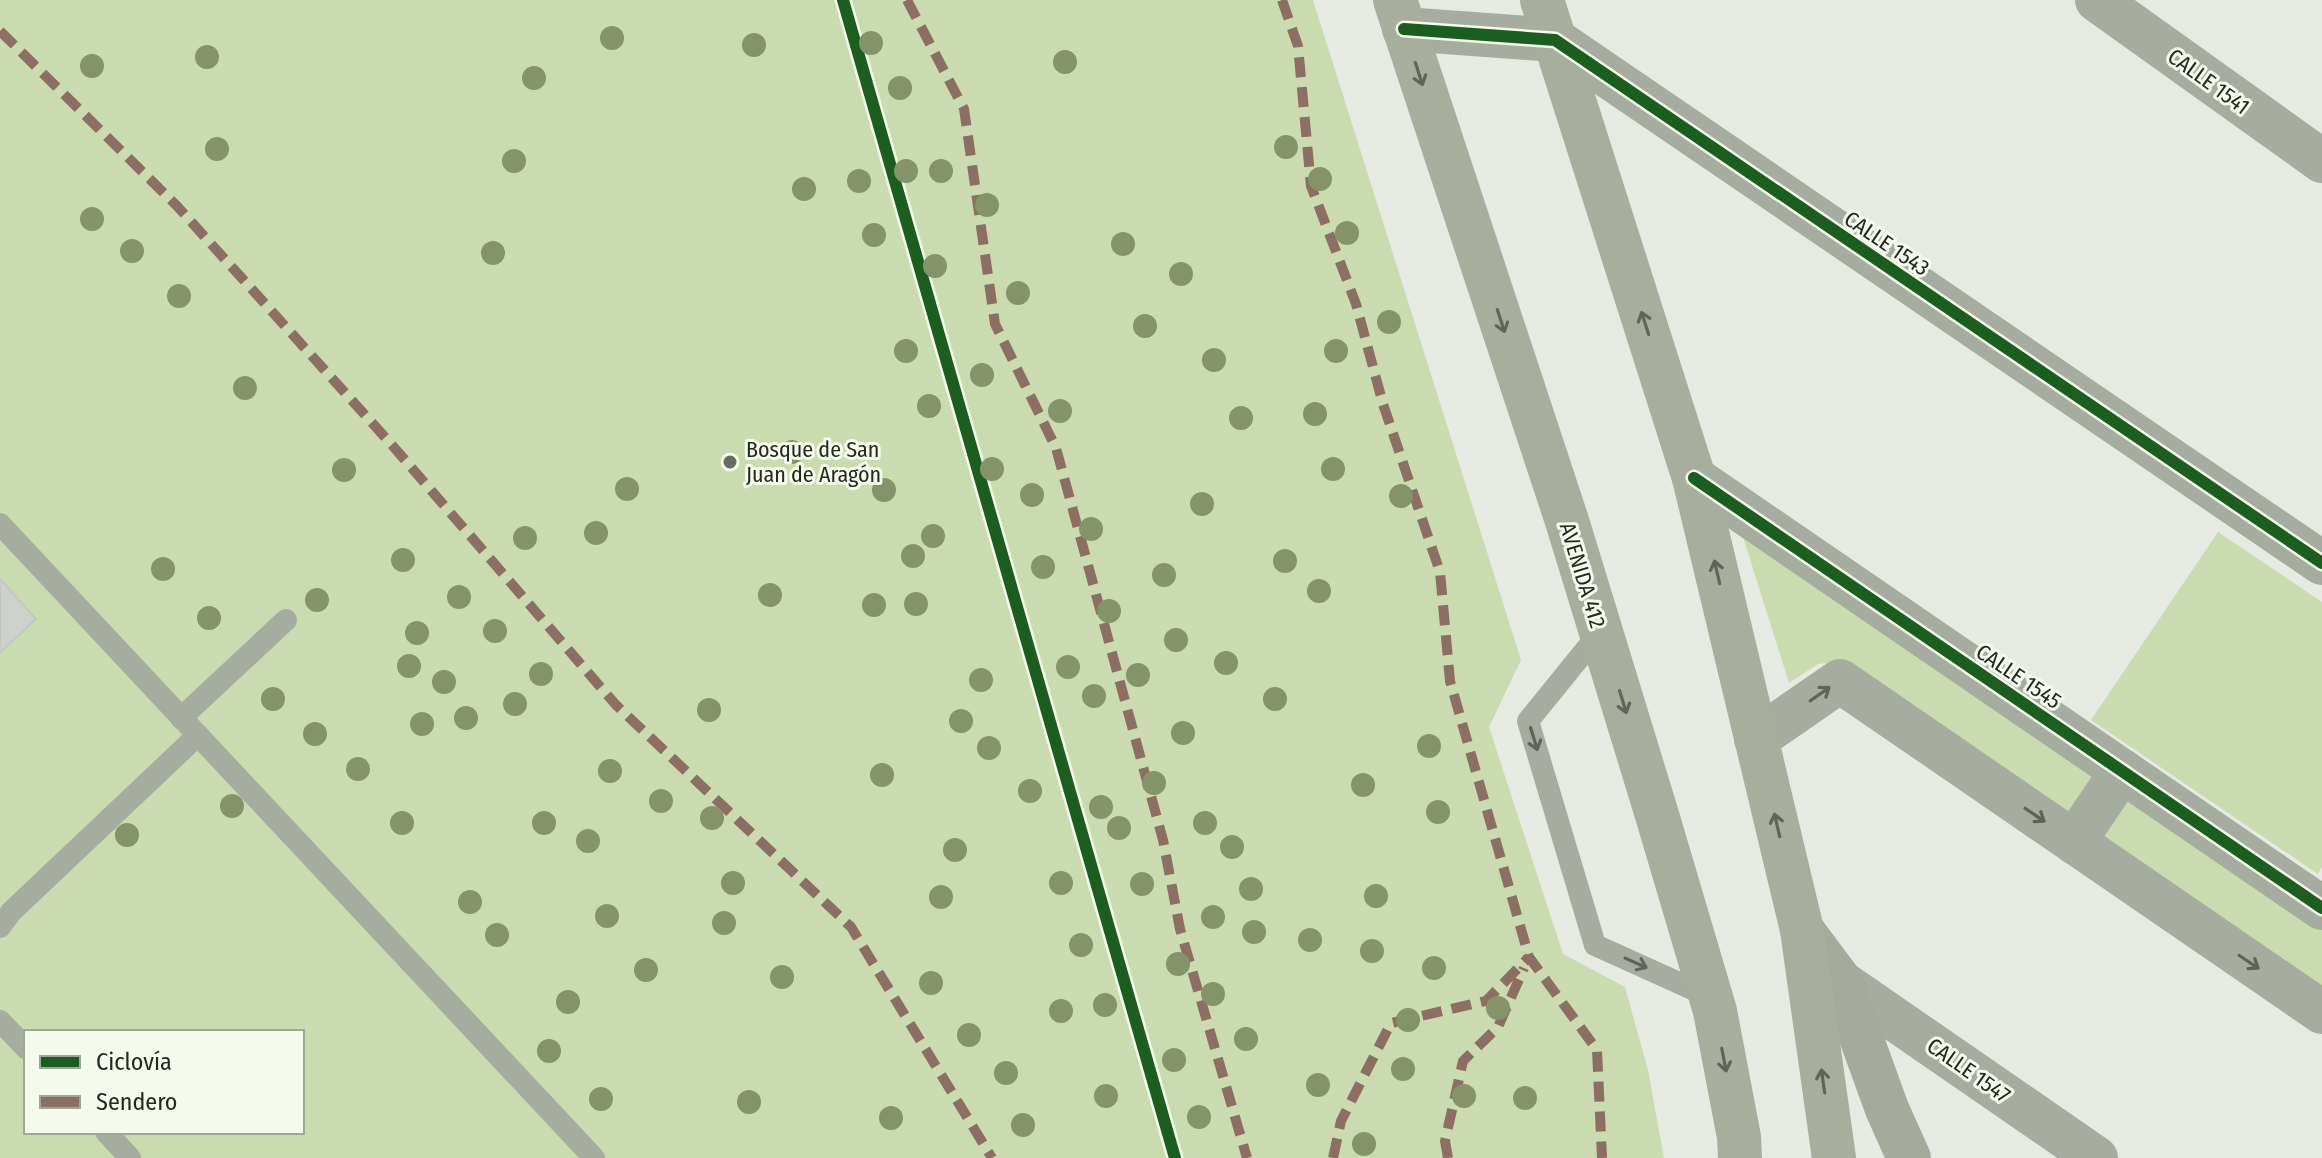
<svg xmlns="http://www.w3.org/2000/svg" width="2322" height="1158" font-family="'Fira Sans Condensed',sans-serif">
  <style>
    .green { fill: #cadcaf; fill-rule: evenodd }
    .building { fill: #ced1cb; stroke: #c4c7c1; stroke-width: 2 }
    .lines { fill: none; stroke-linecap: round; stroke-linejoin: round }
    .lane { stroke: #a6ac9f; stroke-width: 22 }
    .street { stroke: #a6ac9f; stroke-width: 44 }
    .secondary { stroke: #a5aa9c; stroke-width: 44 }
    .primary { stroke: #a7ae9e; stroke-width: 44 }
    .quiet { stroke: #8d6e63; stroke-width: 10; stroke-dasharray: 20 10; stroke-linecap: butt }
    .cycleway-casing { stroke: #f4faec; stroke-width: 17 }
    .cycleway { stroke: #1b5e20; stroke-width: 12 }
    .tree { fill: #859368 }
    .oneway { stroke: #60645a }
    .oneway2 { stroke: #5f635a }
    .poi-dot { fill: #696b65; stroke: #f4faec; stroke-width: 3 }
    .labels { text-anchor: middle; stroke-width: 6; stroke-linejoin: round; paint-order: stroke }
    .street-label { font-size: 22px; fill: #252722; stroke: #f4faec }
    .poi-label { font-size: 22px; fill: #252722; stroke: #f4faec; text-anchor: start }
  </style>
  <rect width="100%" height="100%" fill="#e6eae2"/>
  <g class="green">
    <path d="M 0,0 L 1313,0 L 1521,660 L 1489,727 L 1563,954 L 1625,987 L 1648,1070 L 1664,1158 L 0,1158 ZM 26,1032 L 302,1032 L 302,1132 L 26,1132 Z"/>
    <path d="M 1738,521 L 2322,917 L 2322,989 L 1848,661 L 1818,664 L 1789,683 Z"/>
    <path d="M 2218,532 L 2322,602 L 2322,867 L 2318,874 L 2091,720 Z"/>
  </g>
  <path class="building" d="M 0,579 L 36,619 L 0,653 Z"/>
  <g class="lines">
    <g class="lane">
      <path d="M 0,524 L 594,1158"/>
      <path d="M 1601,631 L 1528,721 L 1595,945 L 1710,997"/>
      <path d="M 181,718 L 286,620"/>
      <path d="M 0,927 L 11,912 L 198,735"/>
      <path d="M 0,1021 L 26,1048"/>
      <path d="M 106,1132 L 130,1158"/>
    </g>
    <g class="street">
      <path d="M 2097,0 L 2322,161"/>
      <path d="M 1404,29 L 1555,40 L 2322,563"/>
      <path d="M 1694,478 L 2322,908"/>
      <path d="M 1756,739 L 1840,681 L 2322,1012"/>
      <path d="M 2074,842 L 2122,771"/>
      <path d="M 1841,982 L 2096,1158"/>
    </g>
    <path class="secondary" d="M 1802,930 L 1841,982 L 1887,1109 L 1909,1158"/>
    <g class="primary">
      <path d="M 1395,0 L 1567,521 L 1657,815 L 1715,1011 L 1739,1137 L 1740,1158"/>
      <path d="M 1542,0 L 1694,478 L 1802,930 L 1834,1158"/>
    </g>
    <g class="quiet">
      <path d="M 907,0 L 964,109 L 995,324 L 1056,448 L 1163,840 L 1180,929 L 1247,1158"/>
      <path d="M 1282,0 L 1298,46 L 1311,186 L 1356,304 L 1383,404 L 1440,572 L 1450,681 L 1529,957 L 1597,1050 L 1602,1158"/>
      <path d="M 0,31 L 177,206 L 392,445 L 616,705 L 851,927 L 992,1158"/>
      <path d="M 1333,1158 L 1341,1121 L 1391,1023 L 1486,1001 L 1529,957"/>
      <path d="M 1448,1158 L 1445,1141 L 1463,1061 L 1498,1027 L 1524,968"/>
    </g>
    <g class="cycleway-casing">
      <g id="cycleway">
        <path d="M 843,0 L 1175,1158"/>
        <path d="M 1404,29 L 1555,40 L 2322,563"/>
        <path d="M 1694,478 L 2322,908"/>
      </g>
    </g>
    <use href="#cycleway" class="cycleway"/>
  </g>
  <g class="tree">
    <circle cx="612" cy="38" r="12"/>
    <circle cx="871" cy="43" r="12"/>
    <circle cx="754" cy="45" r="12"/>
    <circle cx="207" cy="57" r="12"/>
    <circle cx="1065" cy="62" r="12"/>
    <circle cx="92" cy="66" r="12"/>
    <circle cx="534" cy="78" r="12"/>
    <circle cx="900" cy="88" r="12"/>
    <circle cx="1286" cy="147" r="12"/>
    <circle cx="217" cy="149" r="12"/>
    <circle cx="514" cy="161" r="12"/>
    <circle cx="906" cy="171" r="12"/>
    <circle cx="941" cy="171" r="12"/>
    <circle cx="1320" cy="179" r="12"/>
    <circle cx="859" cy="181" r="12"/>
    <circle cx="804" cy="189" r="12"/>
    <circle cx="987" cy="205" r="12"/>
    <circle cx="92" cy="219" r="12"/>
    <circle cx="1347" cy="233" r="12"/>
    <circle cx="874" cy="235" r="12"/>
    <circle cx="1123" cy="244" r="12"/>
    <circle cx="132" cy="251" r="12"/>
    <circle cx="493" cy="253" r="12"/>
    <circle cx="935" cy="266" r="12"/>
    <circle cx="1181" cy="274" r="12"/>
    <circle cx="1018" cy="293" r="12"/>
    <circle cx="179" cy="296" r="12"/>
    <circle cx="1389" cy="322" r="12"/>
    <circle cx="1145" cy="326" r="12"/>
    <circle cx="906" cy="351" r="12"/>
    <circle cx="1336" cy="351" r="12"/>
    <circle cx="1214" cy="360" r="12"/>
    <circle cx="982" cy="375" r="12"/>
    <circle cx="245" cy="388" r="12"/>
    <circle cx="929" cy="406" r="12"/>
    <circle cx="1060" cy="411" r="12"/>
    <circle cx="1315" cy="414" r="12"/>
    <circle cx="1241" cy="418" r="12"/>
    <circle cx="792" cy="452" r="12"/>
    <circle cx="992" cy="469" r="12"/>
    <circle cx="1333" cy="469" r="12"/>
    <circle cx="344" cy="470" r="12"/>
    <circle cx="627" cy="489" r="12"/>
    <circle cx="884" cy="490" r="12"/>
    <circle cx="1032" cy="495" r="12"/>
    <circle cx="1401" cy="496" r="12"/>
    <circle cx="1202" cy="504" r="12"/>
    <circle cx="1091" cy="529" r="12"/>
    <circle cx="596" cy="533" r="12"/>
    <circle cx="933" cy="536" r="12"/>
    <circle cx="525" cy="538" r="12"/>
    <circle cx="913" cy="556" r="12"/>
    <circle cx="403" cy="560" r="12"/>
    <circle cx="1285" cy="561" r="12"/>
    <circle cx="1043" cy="567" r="12"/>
    <circle cx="163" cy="569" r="12"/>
    <circle cx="1164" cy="575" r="12"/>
    <circle cx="1319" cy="591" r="12"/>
    <circle cx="770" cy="595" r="12"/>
    <circle cx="459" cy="597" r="12"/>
    <circle cx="317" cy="600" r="12"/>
    <circle cx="916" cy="604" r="12"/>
    <circle cx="874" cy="605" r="12"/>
    <circle cx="1109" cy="611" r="12"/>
    <circle cx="209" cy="618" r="12"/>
    <circle cx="495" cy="631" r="12"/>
    <circle cx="417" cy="633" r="12"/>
    <circle cx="1176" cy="640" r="12"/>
    <circle cx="1226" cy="663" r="12"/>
    <circle cx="409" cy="666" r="12"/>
    <circle cx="1068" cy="667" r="12"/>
    <circle cx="541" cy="674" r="12"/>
    <circle cx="1138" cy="675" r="12"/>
    <circle cx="981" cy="680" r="12"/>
    <circle cx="444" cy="682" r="12"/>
    <circle cx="1094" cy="696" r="12"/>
    <circle cx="273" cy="699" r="12"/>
    <circle cx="1275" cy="699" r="12"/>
    <circle cx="515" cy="704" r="12"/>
    <circle cx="709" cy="710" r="12"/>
    <circle cx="466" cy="718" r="12"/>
    <circle cx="961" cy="721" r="12"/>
    <circle cx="422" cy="724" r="12"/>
    <circle cx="1183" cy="733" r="12"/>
    <circle cx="315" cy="734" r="12"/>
    <circle cx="1429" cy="746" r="12"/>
    <circle cx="989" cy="748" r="12"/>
    <circle cx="358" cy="769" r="12"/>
    <circle cx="610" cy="771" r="12"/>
    <circle cx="882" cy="775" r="12"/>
    <circle cx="1154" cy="783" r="12"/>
    <circle cx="1363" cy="785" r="12"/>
    <circle cx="1030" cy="791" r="12"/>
    <circle cx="661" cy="801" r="12"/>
    <circle cx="232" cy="806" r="12"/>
    <circle cx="1101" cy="807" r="12"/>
    <circle cx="1438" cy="812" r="12"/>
    <circle cx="712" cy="818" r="12"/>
    <circle cx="402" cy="823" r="12"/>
    <circle cx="544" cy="823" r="12"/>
    <circle cx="1205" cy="823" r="12"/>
    <circle cx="1119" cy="828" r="12"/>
    <circle cx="127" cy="835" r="12"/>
    <circle cx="588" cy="841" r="12"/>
    <circle cx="1232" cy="847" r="12"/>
    <circle cx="955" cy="850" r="12"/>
    <circle cx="733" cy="883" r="12"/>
    <circle cx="1061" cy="883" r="12"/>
    <circle cx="1142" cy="884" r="12"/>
    <circle cx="1251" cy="889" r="12"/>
    <circle cx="1376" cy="896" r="12"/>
    <circle cx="941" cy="897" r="12"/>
    <circle cx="470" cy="902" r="12"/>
    <circle cx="607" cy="916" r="12"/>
    <circle cx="1213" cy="917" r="12"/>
    <circle cx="724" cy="923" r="12"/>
    <circle cx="1254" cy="932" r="12"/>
    <circle cx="497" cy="935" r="12"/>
    <circle cx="1310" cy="940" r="12"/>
    <circle cx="1081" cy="945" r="12"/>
    <circle cx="1372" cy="951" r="12"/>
    <circle cx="1178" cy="964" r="12"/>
    <circle cx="1434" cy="968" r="12"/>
    <circle cx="646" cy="970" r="12"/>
    <circle cx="782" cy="977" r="12"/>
    <circle cx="931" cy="983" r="12"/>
    <circle cx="1213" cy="994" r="12"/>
    <circle cx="568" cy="1002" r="12"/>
    <circle cx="1105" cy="1005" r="12"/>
    <circle cx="1498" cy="1008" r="12"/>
    <circle cx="1061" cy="1011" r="12"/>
    <circle cx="1408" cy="1020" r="12"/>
    <circle cx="969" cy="1035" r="12"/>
    <circle cx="1246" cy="1039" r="12"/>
    <circle cx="549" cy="1051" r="12"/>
    <circle cx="1174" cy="1060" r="12"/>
    <circle cx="1403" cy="1069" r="12"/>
    <circle cx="1006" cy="1073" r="12"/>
    <circle cx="1318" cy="1085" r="12"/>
    <circle cx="1106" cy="1096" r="12"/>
    <circle cx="1464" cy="1096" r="12"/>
    <circle cx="1525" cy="1098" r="12"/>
    <circle cx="601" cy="1099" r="12"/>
    <circle cx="749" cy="1102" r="12"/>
    <circle cx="1199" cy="1117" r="12"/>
    <circle cx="891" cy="1118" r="12"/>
    <circle cx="1023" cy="1125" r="12"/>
    <circle cx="1364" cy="1144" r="12"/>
  </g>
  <defs><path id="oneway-shaft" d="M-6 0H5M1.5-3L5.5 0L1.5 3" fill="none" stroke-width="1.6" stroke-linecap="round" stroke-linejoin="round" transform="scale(2)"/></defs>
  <g class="oneway">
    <use href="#oneway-shaft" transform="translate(1419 74) rotate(72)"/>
    <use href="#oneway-shaft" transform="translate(1501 321) rotate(72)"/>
    <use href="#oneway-shaft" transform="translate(1645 323) rotate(-108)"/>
    <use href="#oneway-shaft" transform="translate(1717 572) rotate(-103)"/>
    <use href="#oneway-shaft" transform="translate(1623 702) rotate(73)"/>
    <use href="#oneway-shaft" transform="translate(1777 825) rotate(-103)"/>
    <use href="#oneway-shaft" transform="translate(1724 1060) rotate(79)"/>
    <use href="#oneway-shaft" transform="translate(1823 1081) rotate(-98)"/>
  </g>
  <g class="oneway2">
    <use href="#oneway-shaft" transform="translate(1820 694) rotate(-35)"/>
    <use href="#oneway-shaft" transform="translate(1534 739) rotate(73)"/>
    <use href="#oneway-shaft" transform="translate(2035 815) rotate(34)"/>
    <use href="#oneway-shaft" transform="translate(2249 962) rotate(34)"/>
    <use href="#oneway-shaft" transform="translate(1636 963) rotate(24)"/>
  </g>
  <circle class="poi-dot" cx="730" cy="462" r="8"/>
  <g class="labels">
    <g class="street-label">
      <text transform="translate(2209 81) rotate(36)" y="8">CALLE 1541</text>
      <text transform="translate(1887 243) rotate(34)" y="8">CALLE 1543</text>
      <text transform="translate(1583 575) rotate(73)" y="8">AVENIDA 412</text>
      <text transform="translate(2019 676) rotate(34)" y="8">CALLE 1545</text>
      <text transform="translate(1969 1070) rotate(35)" y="8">CALLE 1547</text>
    </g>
    <g class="poi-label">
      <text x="746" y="457">Bosque de San<tspan x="746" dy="25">Juan de Aragón</tspan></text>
    </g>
  </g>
  <rect x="24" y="1030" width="280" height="104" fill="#f4faec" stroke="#a1a69b" stroke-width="2"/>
  <rect x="40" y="1056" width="40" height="12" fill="#1b5e20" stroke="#a1a69b" stroke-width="2"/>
  <text x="96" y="1070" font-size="24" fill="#252722">Ciclovía</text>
  <rect x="40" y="1096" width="40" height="12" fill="#8d6e63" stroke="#a1a69b" stroke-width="2"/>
  <text x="96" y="1110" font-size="24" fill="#252722">Sendero</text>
</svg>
